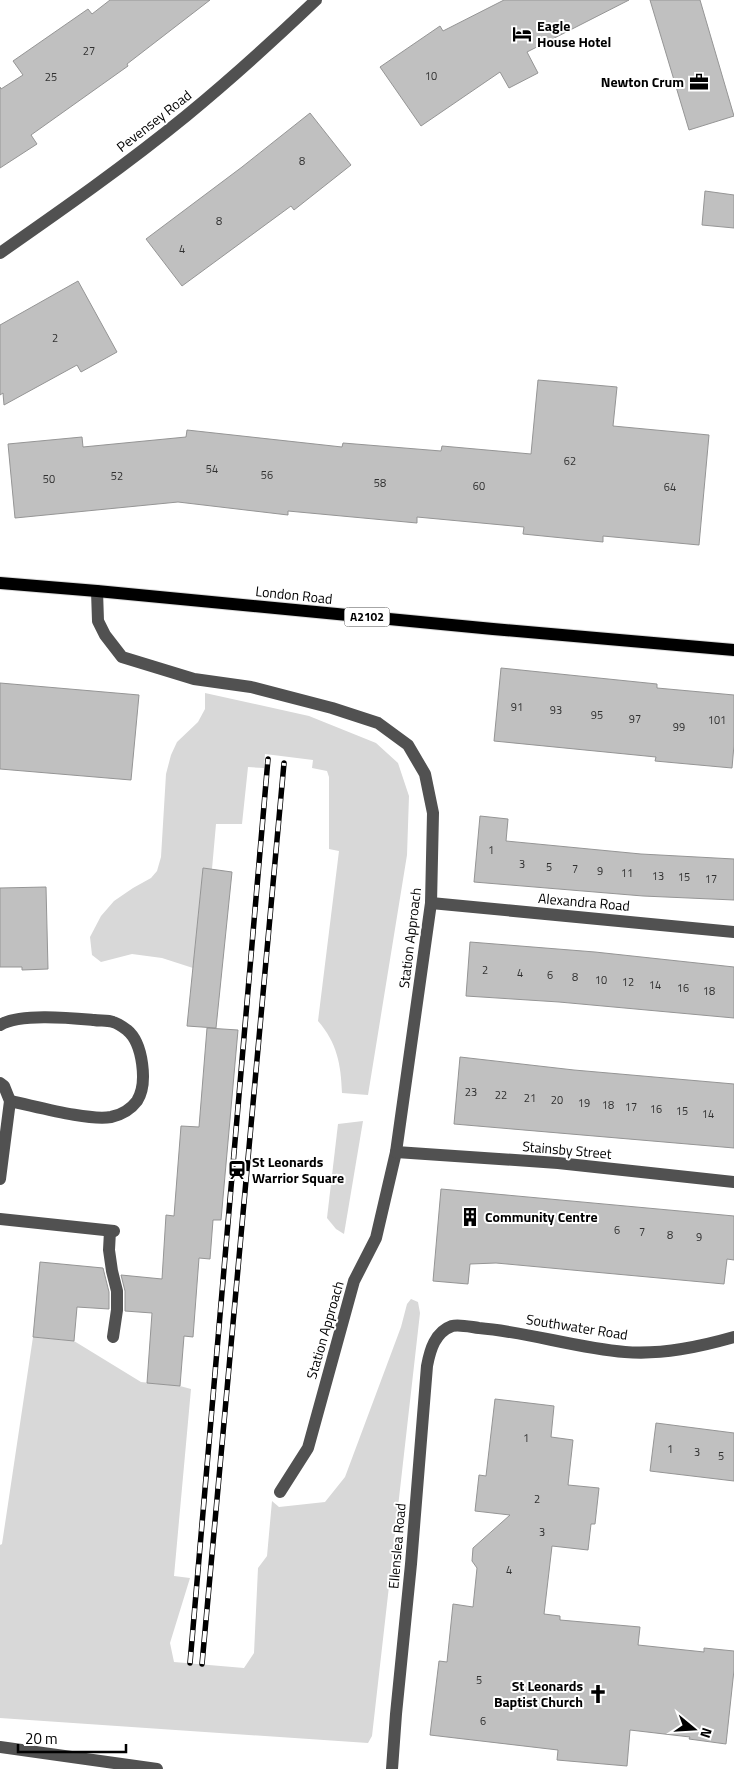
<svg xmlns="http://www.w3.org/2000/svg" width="734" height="1769" font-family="'Titillium Web',sans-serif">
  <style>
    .green { fill: #d8d8d8 }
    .building { fill: #c0c0c0; stroke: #959595 }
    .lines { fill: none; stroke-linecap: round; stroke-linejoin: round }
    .major-casing { stroke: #dbdbdb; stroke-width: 14 }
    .minor { stroke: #515151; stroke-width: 12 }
    .major { stroke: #000; stroke-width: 12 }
    .rail-casing { stroke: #000; stroke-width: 5.5 }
    .rail { stroke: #fff; stroke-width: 4; stroke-dasharray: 11; stroke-linecap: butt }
    .labels { text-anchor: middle; stroke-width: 4; stroke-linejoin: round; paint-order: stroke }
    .number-label { font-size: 11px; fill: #303030 }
    .shield { fill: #fff; stroke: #4c4c4c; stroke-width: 1 }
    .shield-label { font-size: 12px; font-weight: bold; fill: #000 }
    .poi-label { font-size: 14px; font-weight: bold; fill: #000; stroke: #fff; text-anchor: start }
    .street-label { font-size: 14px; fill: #000; stroke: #fff }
  </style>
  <rect width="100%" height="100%" fill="#fff"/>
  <g class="green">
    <path d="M 205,693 L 309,716 L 376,743 L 398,763 L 409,796 L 407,855 L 368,1095 L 342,1093 C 341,1064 337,1043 318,1021 L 339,851 L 329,849 L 329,777 L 327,771 L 312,768 L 313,760 L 265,754 L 264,768 L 248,767 L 242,824 L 216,824 L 212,869 L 203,869 L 193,968 L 162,958 L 132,954 L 101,962 L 92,955 L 90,937 L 101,916 L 114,901 L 133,888 L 151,878 L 157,871 L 161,857 L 166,774 L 171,755 L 177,742 L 198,722 L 205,709 Z"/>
    <path d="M 363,1121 L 344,1234 L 336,1229 L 327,1218 L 338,1124 Z"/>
    <path d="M 411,1299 L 418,1302 L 420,1313 L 372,1736 L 368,1743 L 0,1718 L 0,1545 L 2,1544 L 33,1337 L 74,1341 L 141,1382 L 180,1386 L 191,1389 L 174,1576 L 190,1578 L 170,1643 L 174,1662 L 244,1668 L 254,1653 L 258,1568 L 267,1556 L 272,1501 L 279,1507 L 325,1502 L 345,1477 L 401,1327 L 407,1304 Z"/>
  </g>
  <g class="building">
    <path d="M 110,0 L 210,0 L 127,64 L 128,66 L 31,135 L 37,144 L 0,168 L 0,87 L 1,89 L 23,75 L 13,61 L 88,9 L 92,14 Z"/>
    <path d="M 504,0 L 629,0 L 527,52 L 538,73 L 509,88 L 500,72 L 421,126 L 380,67 L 440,26 L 443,31 Z"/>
    <path d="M 650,0 L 700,0 L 734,116 L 689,130 Z"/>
    <path d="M 310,113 L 351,165 L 294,210 L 291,206 L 182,286 L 146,239 L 242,167 Z"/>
    <path d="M 705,191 L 734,195 L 734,228 L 702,225 Z"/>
    <path d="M 78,281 L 117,352 L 81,372 L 77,365 L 4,405 L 3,393 L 0,395 L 0,325 Z"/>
    <path d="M 538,380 L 617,387 L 613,426 L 709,435 L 699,545 L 603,536 L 603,542 L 523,534 L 524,527 L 417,517 L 417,523 L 288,511 L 288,515 L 178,502 L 15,518 L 8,444 L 82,437 L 83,447 L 186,437 L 187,430 L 342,447 L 343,443 L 441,451 L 442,446 L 531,454 Z"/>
    <path d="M 501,668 L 657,684 L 657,688 L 734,695 L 734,745 L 732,768 L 655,761 L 656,757 L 494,741 Z"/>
    <path d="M 0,683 L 139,695 L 131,780 L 0,769 Z"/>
    <path d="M 480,816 L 508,819 L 506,841 L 641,854 L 734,859 L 734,900 L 643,896 L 474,882 Z"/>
    <path d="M 203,868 L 232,872 L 216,1028 L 187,1026 Z"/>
    <path d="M 46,887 L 48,969 L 22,970 L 22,967 L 0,967 L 0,888 Z"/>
    <path d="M 470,942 L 595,952 L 734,967 L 734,1018 L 559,1002 L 466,996 Z"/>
    <path d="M 207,1028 L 238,1030 L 221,1220 L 213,1220 L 210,1259 L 199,1258 L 193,1337 L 184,1336 L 180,1386 L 147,1383 L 152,1313 L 125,1311 L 125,1291 L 121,1275 L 162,1279 L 166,1215 L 174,1216 L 181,1126 L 199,1127 Z"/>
    <path d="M 460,1057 L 574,1070 L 734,1084 L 734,1148 L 454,1124 Z"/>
    <path d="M 441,1189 L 734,1216 L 734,1260 L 727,1259 L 724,1284 L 496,1263 L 470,1264 L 468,1284 L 433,1281 Z"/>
    <path d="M 40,1262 L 103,1268 L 109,1292 L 109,1309 L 77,1307 L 74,1341 L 33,1337 Z"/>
    <path d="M 495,1399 L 554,1406 L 551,1437 L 573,1440 L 568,1485 L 599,1488 L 595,1524 L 591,1524 L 588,1550 L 552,1546 L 544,1614 L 560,1616 L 560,1620 L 640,1627 L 638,1645 L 704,1652 L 704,1648 L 734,1651 L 734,1670 L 726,1744 L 689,1739 L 690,1737 L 630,1730 L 627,1766 L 557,1760 L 558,1750 L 430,1735 L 439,1661 L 447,1662 L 453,1604 L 473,1607 L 477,1568 L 472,1561 L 473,1548 L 510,1515 L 475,1511 L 479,1475 L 486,1476 Z"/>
    <path d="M 656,1423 L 734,1433 L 734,1481 L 650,1471 Z"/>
  </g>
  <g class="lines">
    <g class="major-casing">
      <path id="major" d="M 0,583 L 97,591 L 493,629 L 734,650"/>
    </g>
    <g class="minor">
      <path d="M 0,253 C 63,209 126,165 186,116 C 231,79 274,40 316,0"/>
      <path d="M 97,591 L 98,621 L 105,635 L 122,657 L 194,679 L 251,687 L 332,708 L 378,723 L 408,745 L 425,774 L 433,813 L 431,903 L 396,1152 L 376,1238 L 354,1281 L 308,1448 L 280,1492"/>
      <path d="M 431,903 L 734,932"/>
      <path d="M 0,1025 C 20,1013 71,1018 94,1020 C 100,1021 108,1020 113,1022 C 117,1023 123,1027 127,1030 C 143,1043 148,1084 137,1101 C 131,1109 121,1115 111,1117 C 88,1121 35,1106 10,1101"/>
      <path d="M 0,1083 L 4,1086 L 10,1101 L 0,1179"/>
      <path d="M 396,1152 L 558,1163 L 734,1182"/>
      <path d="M 0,1219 L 114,1231"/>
      <path d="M 110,1231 L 109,1250 L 112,1271 L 117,1291 L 117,1310 L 113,1337"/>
      <path d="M 0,1747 L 157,1769"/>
      <path d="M 392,1769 L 396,1714 L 411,1564 L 427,1366 C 430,1350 435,1332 452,1326 C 459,1324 471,1327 479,1328 C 528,1332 576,1348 625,1352 C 662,1355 699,1347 734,1337"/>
    </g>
    <use href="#major" class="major"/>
    <g class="rail-casing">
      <g id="rail">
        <path d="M 190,1663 L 268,759"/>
        <path d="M 202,1664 L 284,763"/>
      </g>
    </g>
    <use href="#rail" class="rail"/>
  </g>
  <defs>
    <g id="hotel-bare" transform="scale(1.5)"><path d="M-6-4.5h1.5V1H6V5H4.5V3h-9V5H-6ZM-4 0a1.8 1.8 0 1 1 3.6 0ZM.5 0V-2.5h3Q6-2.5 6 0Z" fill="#000" stroke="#fff" stroke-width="2.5" paint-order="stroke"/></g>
    <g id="office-bare" transform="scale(1.5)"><path d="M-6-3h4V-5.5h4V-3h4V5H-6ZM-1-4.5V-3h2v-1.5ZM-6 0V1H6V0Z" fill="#000" stroke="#fff" stroke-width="2.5" paint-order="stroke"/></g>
    <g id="station-bare" transform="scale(1.5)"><path d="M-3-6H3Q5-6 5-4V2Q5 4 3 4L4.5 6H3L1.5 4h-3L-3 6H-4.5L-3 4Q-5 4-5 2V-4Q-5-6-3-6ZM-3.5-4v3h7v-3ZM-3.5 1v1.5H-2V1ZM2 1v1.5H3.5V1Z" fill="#000" stroke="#fff" stroke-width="2.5" paint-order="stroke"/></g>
    <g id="building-bare" transform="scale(1.5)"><path d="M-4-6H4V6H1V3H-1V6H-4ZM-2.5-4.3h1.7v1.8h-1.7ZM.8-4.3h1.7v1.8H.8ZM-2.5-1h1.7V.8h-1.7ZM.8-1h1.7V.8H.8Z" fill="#000" stroke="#fff" stroke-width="2.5" paint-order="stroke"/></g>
    <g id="church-bare" transform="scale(1.5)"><path d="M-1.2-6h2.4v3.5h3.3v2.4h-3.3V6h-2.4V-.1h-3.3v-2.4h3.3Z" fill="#000" stroke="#fff" stroke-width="2.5" paint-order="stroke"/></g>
  </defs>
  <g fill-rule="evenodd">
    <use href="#hotel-bare" x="522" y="34"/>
    <use href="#office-bare" x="699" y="82"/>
    <use href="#station-bare" x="237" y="1170"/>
    <use href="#building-bare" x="470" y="1217"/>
    <use href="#church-bare" x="598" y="1694"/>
  </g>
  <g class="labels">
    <g class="number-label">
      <text x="89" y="55">27</text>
      <text x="431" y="80">10</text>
      <text x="51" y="81">25</text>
      <text x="302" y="165">8</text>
      <text x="219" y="225">8</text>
      <text x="182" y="253">4</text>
      <text x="55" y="342">2</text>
      <text x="570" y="465">62</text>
      <text x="212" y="473">54</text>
      <text x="267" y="479">56</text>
      <text x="117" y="480">52</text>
      <text x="49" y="483">50</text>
      <text x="380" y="487">58</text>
      <text x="479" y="490">60</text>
      <text x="670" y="491">64</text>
      <text x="517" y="711">91</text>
      <text x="556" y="714">93</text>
      <text x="597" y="719">95</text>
      <text x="635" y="723">97</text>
      <text x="717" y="724">101</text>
      <text x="679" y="731">99</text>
      <text x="491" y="854">1</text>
      <text x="522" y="868">3</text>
      <text x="549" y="871">5</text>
      <text x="575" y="873">7</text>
      <text x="600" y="875">9</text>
      <text x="627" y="877">11</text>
      <text x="658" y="880">13</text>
      <text x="684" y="881">15</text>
      <text x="711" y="883">17</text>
      <text x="485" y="974">2</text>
      <text x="520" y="977">4</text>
      <text x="550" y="979">6</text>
      <text x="575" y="981">8</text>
      <text x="601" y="984">10</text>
      <text x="628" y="986">12</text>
      <text x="655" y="989">14</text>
      <text x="683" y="992">16</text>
      <text x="709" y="995">18</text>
      <text x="471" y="1096">23</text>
      <text x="501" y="1099">22</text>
      <text x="530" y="1102">21</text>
      <text x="557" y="1104">20</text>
      <text x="584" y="1107">19</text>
      <text x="608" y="1109">18</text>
      <text x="631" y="1111">17</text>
      <text x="656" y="1113">16</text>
      <text x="682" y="1115">15</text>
      <text x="708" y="1118">14</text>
      <text x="617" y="1234">6</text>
      <text x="642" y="1236">7</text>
      <text x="670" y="1239">8</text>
      <text x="699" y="1241">9</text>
      <text x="526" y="1442">1</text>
      <text x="670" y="1453">1</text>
      <text x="697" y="1456">3</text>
      <text x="721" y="1460">5</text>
      <text x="537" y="1503">2</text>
      <text x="542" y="1536">3</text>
      <text x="509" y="1574">4</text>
      <text x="479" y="1684">5</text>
      <text x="483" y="1725">6</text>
    </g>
    <rect class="shield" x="344.5" y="607.5" width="45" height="19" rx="4"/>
    <g class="shield-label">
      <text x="367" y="621">A2102</text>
    </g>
    <g class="poi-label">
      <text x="537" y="31">Eagle<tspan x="537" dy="16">House Hotel</tspan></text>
      <text x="684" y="87" text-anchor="end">Newton Crum</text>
      <text x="252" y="1167">St Leonards<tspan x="252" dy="16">Warrior Square</tspan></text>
      <text x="485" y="1222">Community Centre</text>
      <text x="583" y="1691" text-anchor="end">St Leonards<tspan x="583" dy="16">Baptist Church</tspan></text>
    </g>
    <g class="street-label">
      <text transform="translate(154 121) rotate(-38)" y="5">Pevensey Road</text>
      <text transform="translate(294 595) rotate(6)" y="5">London Road</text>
      <text transform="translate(584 902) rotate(5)" y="5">Alexandra Road</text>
      <text transform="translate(410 938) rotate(-83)" y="5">Station Approach</text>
      <text transform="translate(567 1150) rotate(5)" y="5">Stainsby Street</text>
      <text transform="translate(577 1327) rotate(9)" y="5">Southwater Road</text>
      <text transform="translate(325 1330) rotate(-74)" y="5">Station Approach</text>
      <text transform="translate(397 1546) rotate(-85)" y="5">Ellenslea Road</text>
    </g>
  </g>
  <g transform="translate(694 1729) rotate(108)" stroke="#ffffff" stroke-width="4" paint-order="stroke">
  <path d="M0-4L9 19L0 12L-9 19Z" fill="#000000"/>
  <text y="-8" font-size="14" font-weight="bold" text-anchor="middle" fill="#000000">N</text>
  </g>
  <path d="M18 1744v8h108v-8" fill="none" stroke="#000000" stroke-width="2.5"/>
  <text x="25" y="1744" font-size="15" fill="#000000" stroke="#ffffff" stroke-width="4" paint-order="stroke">20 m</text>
</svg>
